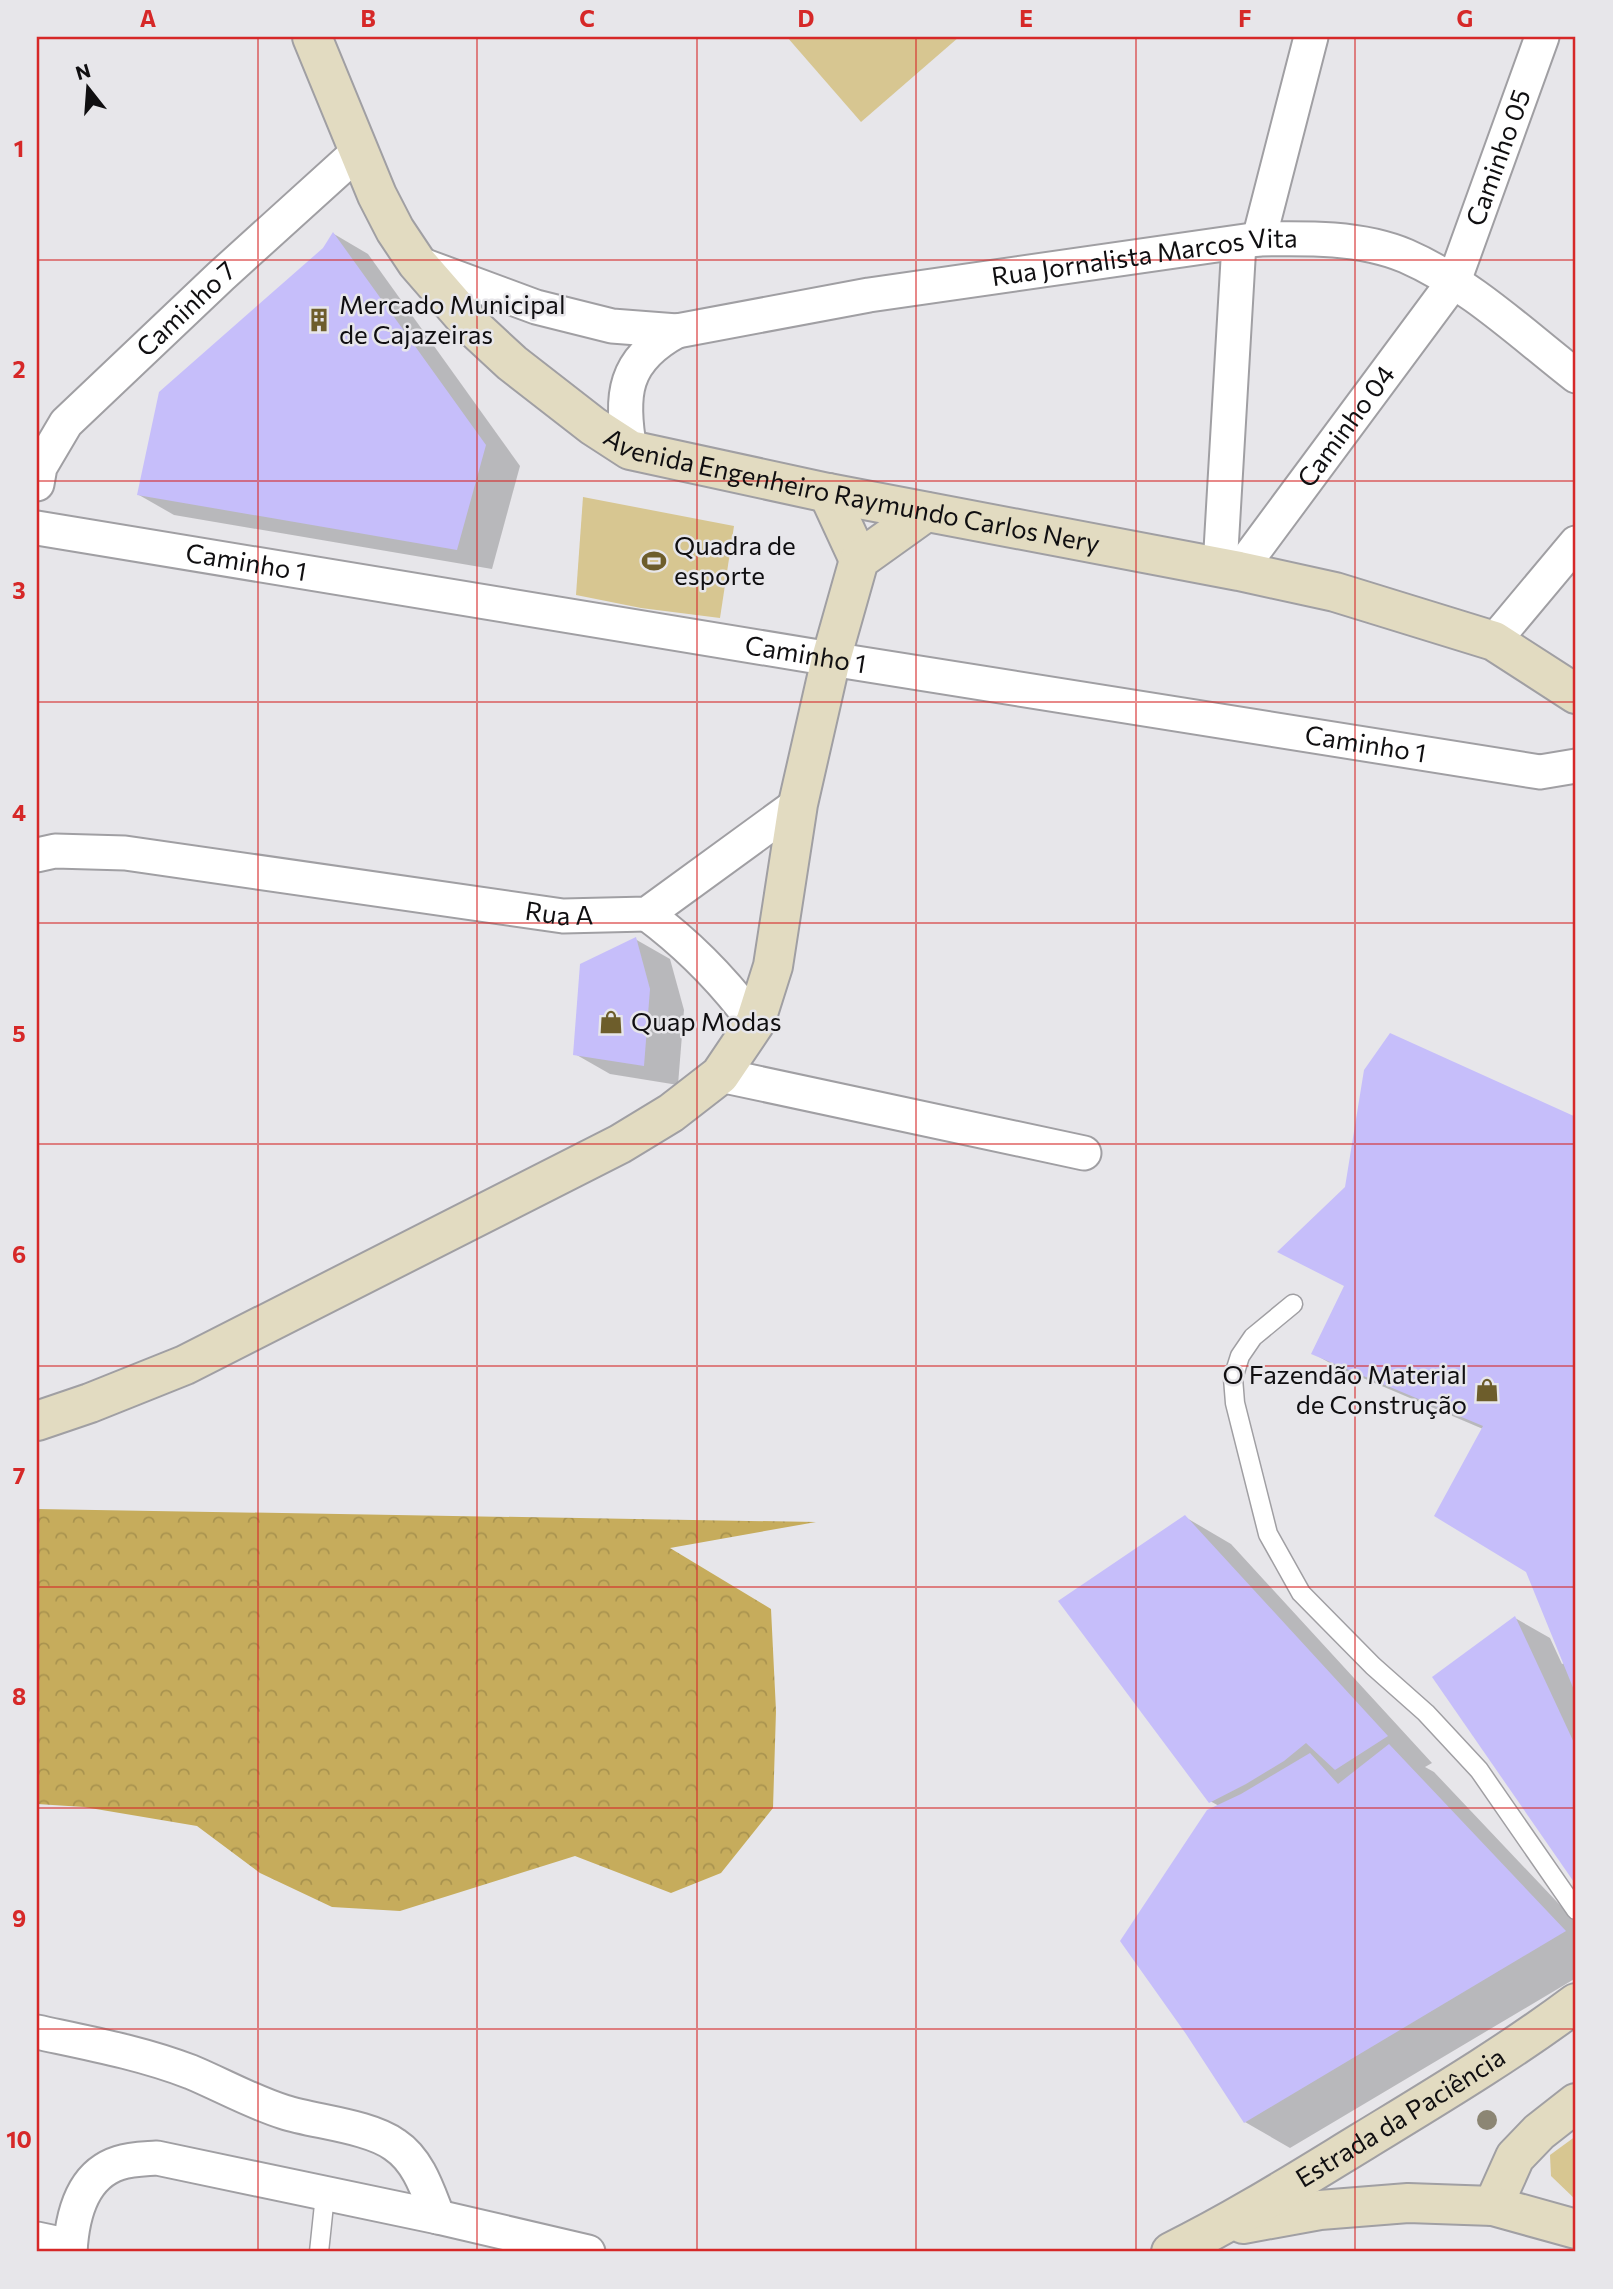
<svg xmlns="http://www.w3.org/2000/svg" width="1613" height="2289" font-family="Commissioner,sans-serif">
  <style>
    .forest { fill: url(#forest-crowns) }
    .park { fill: #d7c691 }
    .shadow { fill: #0003 }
    .building { fill: #c6befa }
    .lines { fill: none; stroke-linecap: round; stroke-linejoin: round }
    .service-casing { stroke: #a09fa3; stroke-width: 21 }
    .minor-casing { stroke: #a09fa3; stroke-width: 37 }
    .secondary-casing { stroke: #a09fa3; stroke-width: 42 }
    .service { stroke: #fff; stroke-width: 18 }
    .minor { stroke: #fff; stroke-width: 33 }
    .secondary { stroke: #e2dbc1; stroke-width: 38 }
    .tree { fill: #8c8674 }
    .grid { fill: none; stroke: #d62828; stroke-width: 2; stroke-opacity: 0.55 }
    .labels { text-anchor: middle; stroke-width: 5; stroke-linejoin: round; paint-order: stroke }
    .street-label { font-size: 26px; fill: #100f11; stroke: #e7e6ea }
    .poi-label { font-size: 26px; fill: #100f11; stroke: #e7e6ea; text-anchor: start }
    .neatline { fill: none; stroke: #d62828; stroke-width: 2.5 }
    .grid-label { font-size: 23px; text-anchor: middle; font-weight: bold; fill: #d62828 }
  </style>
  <defs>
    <pattern id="forest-crowns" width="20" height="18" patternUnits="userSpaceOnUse" patternTransform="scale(1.75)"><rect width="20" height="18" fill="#c6ac5c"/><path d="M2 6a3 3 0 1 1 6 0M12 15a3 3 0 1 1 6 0" fill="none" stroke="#a9934f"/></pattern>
  </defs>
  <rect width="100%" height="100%" fill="#e7e6ea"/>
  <path class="forest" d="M 37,1509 L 816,1522 L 670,1548 L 771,1609 L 776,1711 L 773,1808 L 721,1873 L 671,1893 L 575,1856 L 400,1911 L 332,1907 L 260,1873 L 197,1826 L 84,1807 L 37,1804 Z"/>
  <g class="park">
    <path d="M 787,37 L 959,37 L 861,122 Z"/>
    <path d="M 583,497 L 734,526 L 720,618 L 641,608 L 576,595 Z"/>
    <path d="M 1576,2136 L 1576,2200 L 1551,2176 L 1550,2155 Z"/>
  </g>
  <g class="shadow">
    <path d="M 334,234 L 368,254 L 520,466 L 492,569 L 174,515 L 139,495 Z"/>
    <path d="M 635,939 L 670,959 L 684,1010 L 678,1085 L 610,1074 L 575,1054 Z"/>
    <path d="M 1390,1036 L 1576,1119 L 1576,1882 L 1434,1677 L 1515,1618 L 1550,1638 L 1562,1664 L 1565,1663 L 1483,1429 L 1337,1367 L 1314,1354 L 1346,1287 L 1347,1188 Z"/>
    <path d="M 1185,1517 L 1231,1544 L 1432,1763 L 1425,1767 L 1434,1772 L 1576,1922 L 1576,1978 L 1290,2148 L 1245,2122 L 1219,1806 L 1210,1801 Z"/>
  </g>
  <g class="building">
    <path d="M 333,232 L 486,445 L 457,550 L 137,495 L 159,392 L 323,248 Z"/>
    <path d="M 636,937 L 650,989 L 644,1066 L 573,1055 L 580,964 Z"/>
    <path d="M 1390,1033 L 1576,1117 L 1576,1695 L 1526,1572 L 1434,1516 L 1483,1426 L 1311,1354 L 1344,1286 L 1277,1252 L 1345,1187 L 1364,1070 Z"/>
    <path d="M 1185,1515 L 1388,1736 L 1335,1770 L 1306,1743 L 1284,1761 L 1246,1784 L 1209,1803 L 1058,1601 Z"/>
    <path d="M 1515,1616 L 1576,1747 L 1576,1885 L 1432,1677 Z"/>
    <path d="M 1389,1744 L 1566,1931 L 1244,2123 L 1186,2034 L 1120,1941 L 1207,1810 L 1241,1794 L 1310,1753 L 1338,1784 Z"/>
  </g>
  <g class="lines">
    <g class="service-casing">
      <g id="service">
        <path d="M 1293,1304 L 1253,1337 L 1240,1356 L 1233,1378 L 1235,1403 L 1268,1534 L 1301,1593 L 1373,1666 L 1426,1713 L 1479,1770 L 1576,1910"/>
        <path d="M 319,2252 L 325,2195"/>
      </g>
    </g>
    <g class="minor-casing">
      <g id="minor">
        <path d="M 1259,239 L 1311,37"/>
        <path id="s1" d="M 417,263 L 536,307 L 612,326 L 677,331 L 869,295 L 1259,239 C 1307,238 1361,237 1406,256 C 1470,284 1522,334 1576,376"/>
        <path d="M 630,450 C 620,395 623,360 677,331"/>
        <path id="s2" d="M 37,484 L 40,467 L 66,423 L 221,276 L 359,151"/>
        <path id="s3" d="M 37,528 L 831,659 L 1540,772 L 1576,766"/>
        <path d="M 1220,567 L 1239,243"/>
        <path id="s4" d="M 1239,571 L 1454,281 L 1542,37"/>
        <path d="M 1494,641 L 1576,543"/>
        <path id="s5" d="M 37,855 L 55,851 L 125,853 L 563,916 L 647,914 L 798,804"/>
        <path d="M 647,914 C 690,946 724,981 755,1023"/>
        <path d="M 720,1075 L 1084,1153"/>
        <path d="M 37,2032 C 88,2043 142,2053 191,2072 C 222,2085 252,2102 284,2112 C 315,2122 369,2126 395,2145 C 419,2161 428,2192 438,2217"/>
        <path d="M 37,2239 L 70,2246"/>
        <path d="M 70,2252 C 72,2217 81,2175 119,2163 C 131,2159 145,2159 157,2158 L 438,2217 L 588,2252"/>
      </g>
    </g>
    <g class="secondary-casing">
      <g id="secondary">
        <path id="s6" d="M 312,37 L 377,195 L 395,230 L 417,263 L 471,325 L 512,363 L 593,426 L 630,450 L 828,493 L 1239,571 L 1335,592 L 1494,641 L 1576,694"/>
        <path d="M 828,493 L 859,560"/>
        <path d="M 37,1421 L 90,1403 L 185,1365 L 620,1144 L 671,1113 L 720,1075 L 755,1023 L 773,966 L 798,804 L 831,659 L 859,560 L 926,512"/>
        <path d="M 1493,2206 L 1515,2157 L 1539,2132 L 1576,2103"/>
        <path d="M 1243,2224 L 1320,2210 L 1408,2203 L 1493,2206 L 1576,2229"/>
        <path id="s7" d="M 1171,2252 C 1238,2219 1301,2179 1365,2140 C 1437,2096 1509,2053 1576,2003"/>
      </g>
    </g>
    <use href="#service" class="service"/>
    <use href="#minor" class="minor"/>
    <use href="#secondary" class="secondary"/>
  </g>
  <circle class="tree" cx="1487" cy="2120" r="10"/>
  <path class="grid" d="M 258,37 L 258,2252M 477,37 L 477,2252M 697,37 L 697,2252M 916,37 L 916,2252M 1136,37 L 1136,2252M 1355,37 L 1355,2252M 37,260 L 1576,260M 37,481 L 1576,481M 37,702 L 1576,702M 37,923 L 1576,923M 37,1144 L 1576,1144M 37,1366 L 1576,1366M 37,1587 L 1576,1587M 37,1808 L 1576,1808M 37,2029 L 1576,2029"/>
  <defs>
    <g id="building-bare" transform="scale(1.89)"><path d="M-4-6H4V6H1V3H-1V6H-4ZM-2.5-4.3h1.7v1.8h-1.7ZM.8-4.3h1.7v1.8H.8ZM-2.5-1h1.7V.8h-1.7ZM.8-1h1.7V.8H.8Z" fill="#6d5d2b" stroke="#e7e6ea" stroke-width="2.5" paint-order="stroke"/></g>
    <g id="stadium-bare" transform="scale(1.89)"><path d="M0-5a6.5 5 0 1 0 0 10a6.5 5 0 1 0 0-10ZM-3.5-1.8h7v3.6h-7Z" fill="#6d5d2b" stroke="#e7e6ea" stroke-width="2.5" paint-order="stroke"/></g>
    <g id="shop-bare" transform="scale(1.89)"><path d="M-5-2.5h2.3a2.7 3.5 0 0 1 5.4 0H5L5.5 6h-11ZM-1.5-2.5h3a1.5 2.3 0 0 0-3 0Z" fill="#6d5d2b" stroke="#e7e6ea" stroke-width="2.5" paint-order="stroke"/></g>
  </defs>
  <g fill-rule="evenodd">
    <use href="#building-bare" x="319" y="320"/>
    <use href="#stadium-bare" x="654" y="561"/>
    <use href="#shop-bare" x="611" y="1022"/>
    <use href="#shop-bare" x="1487" y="1390"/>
  </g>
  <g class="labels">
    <g class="street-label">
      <text dy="9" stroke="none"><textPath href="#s4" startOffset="492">Caminho 05</textPath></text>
      <text dy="9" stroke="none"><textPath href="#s1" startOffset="744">Rua Jornalista Marcos Vita</textPath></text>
      <text dy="9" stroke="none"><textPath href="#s2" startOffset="234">Caminho 7</textPath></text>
      <text dy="9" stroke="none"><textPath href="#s4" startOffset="180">Caminho 04</textPath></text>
      <text dy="9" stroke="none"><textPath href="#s6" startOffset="760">Avenida Engenheiro Raymundo Carlos Nery</textPath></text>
      <text dy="9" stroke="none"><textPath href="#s3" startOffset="212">Caminho 1</textPath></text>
      <text dy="9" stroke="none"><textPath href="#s3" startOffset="779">Caminho 1</textPath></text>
      <text dy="9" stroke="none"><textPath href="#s3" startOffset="1346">Caminho 1</textPath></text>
      <text dy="9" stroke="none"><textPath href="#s5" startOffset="527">Rua A</textPath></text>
      <text dy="9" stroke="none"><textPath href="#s7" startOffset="266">Estrada da Paciência</textPath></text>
    </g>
    <g class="poi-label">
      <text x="339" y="314">Mercado Municipal<tspan x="339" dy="30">de Cajazeiras</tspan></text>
      <text x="674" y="555">Quadra de<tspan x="674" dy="30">esporte</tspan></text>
      <text x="631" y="1031">Quap Modas</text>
      <text x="1467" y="1384" text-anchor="end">O Fazendão Material<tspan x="1467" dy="30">de Construção</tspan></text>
    </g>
  </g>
  <rect width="1613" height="2289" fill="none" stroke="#e7e6ea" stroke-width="77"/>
  <g transform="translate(88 88) rotate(343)" stroke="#e7e6ea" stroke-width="5" paint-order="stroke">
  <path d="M0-5L12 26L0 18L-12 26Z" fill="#100f11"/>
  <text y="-10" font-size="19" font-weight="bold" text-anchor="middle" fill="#100f11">N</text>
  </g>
  <rect x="38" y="38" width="1536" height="2212" class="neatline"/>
  <g class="grid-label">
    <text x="148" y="27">A</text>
    <text x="368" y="27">B</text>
    <text x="587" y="27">C</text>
    <text x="806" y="27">D</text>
    <text x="1026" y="27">E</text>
    <text x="1245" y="27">F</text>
    <text x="1465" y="27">G</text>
    <text x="19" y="157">1</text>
    <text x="19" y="378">2</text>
    <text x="19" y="599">3</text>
    <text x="19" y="821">4</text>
    <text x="19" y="1042">5</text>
    <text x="19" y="1263">6</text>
    <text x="19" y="1484">7</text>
    <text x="19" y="1705">8</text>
    <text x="19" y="1927">9</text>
    <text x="19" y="2148">10</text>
  </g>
</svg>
